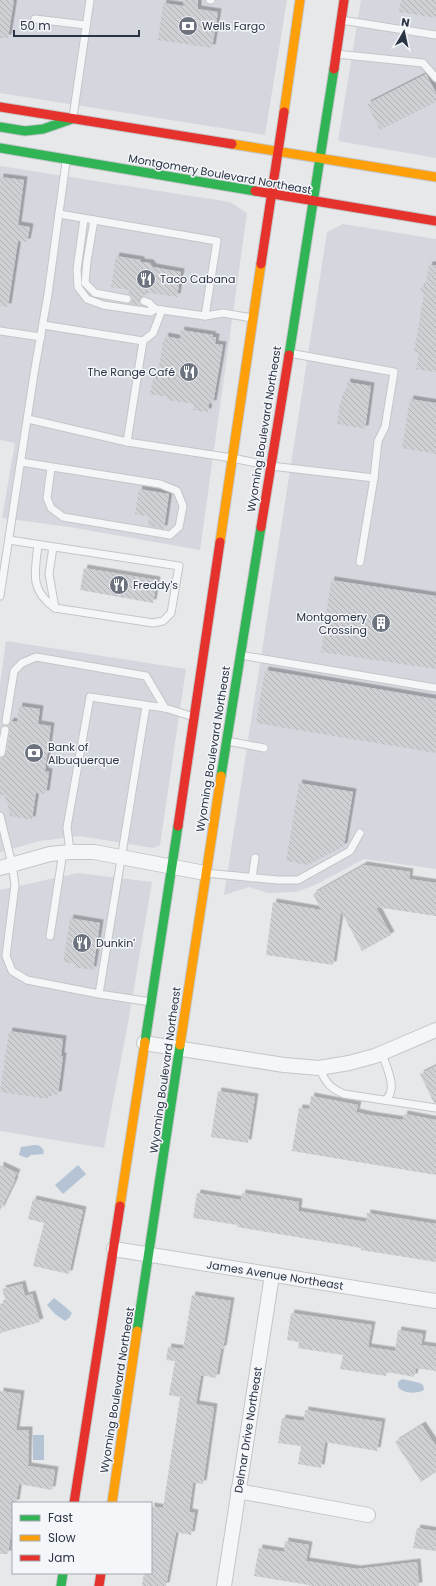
<svg xmlns="http://www.w3.org/2000/svg" width="436" height="1586" font-family="Poppins,sans-serif">
  <style>
    .built { fill: #d4d7dd }
    .water { fill: #b4c4d5 }
    .building { fill: url(#building-back-hatch); filter: url(#shadow) }
    .lines { fill: none; stroke-linecap: round; stroke-linejoin: round }
    .lane-casing { stroke: #c4c6c8; stroke-width: 9 }
    .street-casing { stroke: #c4c6c8; stroke-width: 16 }
    .fast-casing { stroke: #c4c6c8; stroke-width: 11 }
    .slow-casing { stroke: #c4c6c8; stroke-width: 11 }
    .jam-casing { stroke: #c4c6c8; stroke-width: 11 }
    .lane { stroke: #f5f6f7; stroke-width: 7 }
    .street { stroke: #f5f6f7; stroke-width: 14 }
    .fast { stroke: #30b455; stroke-width: 9 }
    .slow { stroke: #ff9f0a; stroke-width: 9 }
    .jam { stroke: #e5322d; stroke-width: 9 }
    .labels { text-anchor: middle; stroke-width: 3; stroke-linejoin: round; paint-order: stroke }
    .poi-label { font-size: 11px; fill: #2b3445; stroke: #f4f6f9; text-anchor: start }
    .street-label { font-size: 11px; fill: #2b3445; stroke: #f4f6f9 }
  </style>
  <defs>
    <pattern id="building-back-hatch" width="6" height="6" patternUnits="userSpaceOnUse"><rect width="6" height="6" fill="#ced0d3"/><path d="M-1 5l2 2M0 0l6 6M5-1l2 2" fill="none" stroke="#b1b3b6"/></pattern>
    <filter id="shadow"><feDropShadow dx="3.5" dy="-3.5" stdDeviation="0" flood-color="#0004"/></filter>
  </defs>
  <rect width="100%" height="100%" fill="#e6e8ea"/>
  <g class="built">
    <path d="M 0,0 L 287,0 L 265,135 L 0,93 Z"/>
    <path d="M 361,0 L 436,0 L 436,158 L 338,141 Z"/>
    <path d="M 0,166 L 230,202 L 247,213 L 200,550 L 70,527 L 2,518 L 15,443 L 0,440 Z"/>
    <path d="M 343,224 L 436,239 L 436,869 L 364,859 L 315,885 L 296,892 L 268,893 L 249,887 L 224,895 L 327,232 Z"/>
    <path d="M 6,641 L 186,669 L 160,845 L 153,848 L 80,836 L 40,841 L 0,852 L 0,684 Z"/>
    <path d="M 78,873 L 152,882 L 128,1023 L 104,1148 L 0,1131 L 0,890 Z"/>
  </g>
  <g class="water">
    <path d="M 34,1145 C 39,1145 41,1146 44,1151 L 43,1154 L 31,1155 L 27,1158 L 19,1155 L 21,1147 Z"/>
    <path d="M 78,1165 L 86,1174 L 63,1194 L 55,1185 Z"/>
    <path d="M 54,1298 L 63,1305 L 72,1313 L 69,1318 L 65,1321 L 55,1314 L 47,1305 Z"/>
    <path d="M 402,1379 L 420,1383 L 423,1385 L 424,1390 C 416,1394 404,1394 398,1387 L 398,1382 Z"/>
    <rect x="33" y="1435" width="11" height="25"/>
  </g>
  <g class="building">
    <path d="M 0,0 L 14,0 L 8,38 L 0,38 Z"/>
    <path d="M 183,0 L 198,0 L 198,9 L 218,12 L 212,48 L 158,40 L 163,3 L 184,6 Z"/>
    <path d="M 401,0 L 436,0 L 436,18 L 399,12 Z"/>
    <path d="M 426,74 L 436,93 L 436,102 L 380,130 L 367,104 Z"/>
    <path d="M 0,177 L 24,180 L 18,225 L 30,227 L 27,242 L 18,241 L 8,307 L 0,306 Z"/>
    <path d="M 116,256 L 141,260 L 141,262 L 150,263 L 153,267 L 181,272 L 177,297 L 145,292 L 145,296 L 141,297 L 139,300 L 140,304 L 142,306 L 129,304 L 132,300 L 131,296 L 128,294 L 129,290 L 111,287 Z"/>
    <path d="M 429,265 L 436,265 L 436,372 L 416,369 L 419,353 L 414,352 L 424,294 L 420,288 L 425,285 Z"/>
    <path d="M 181,330 L 213,335 L 212,337 L 216,337 L 215,344 L 223,345 L 213,404 L 209,403 L 208,412 L 193,410 L 194,404 L 167,400 L 167,397 L 150,394 L 153,378 L 157,379 L 163,341 L 164,342 L 165,336 L 180,339 Z"/>
    <path d="M 347,382 L 371,386 L 365,429 L 337,424 L 340,402 L 341,402 L 343,392 L 346,393 Z"/>
    <path d="M 410,399 L 436,403 L 436,454 L 402,448 Z"/>
    <path d="M 139,489 L 169,494 L 164,529 L 148,526 L 149,517 L 135,514 Z"/>
    <path d="M 84,568 L 157,580 L 153,603 L 80,590 Z"/>
    <path d="M 331,580 L 436,596 L 436,669 L 321,652 Z"/>
    <path d="M 265,670 L 436,699 L 436,753 L 256,723 Z"/>
    <path d="M 19,706 L 40,709 L 38,724 L 51,726 L 45,771 L 49,772 L 46,794 L 36,793 L 32,820 L 10,816 L 7,801 L 5,801 L 5,796 L 0,795 L 0,758 L 3,758 L 6,754 L 10,731 L 7,726 L 11,721 L 17,722 Z"/>
    <path d="M 299,783 L 353,792 L 344,846 L 308,865 L 286,861 Z"/>
    <path d="M 364,865 L 410,872 L 409,879 L 436,883 L 436,916 L 376,907 L 391,935 L 362,951 L 341,911 L 333,965 L 266,955 L 273,902 L 321,910 L 313,894 Z"/>
    <path d="M 70,918 L 100,923 L 93,970 L 74,967 L 75,964 L 63,962 Z"/>
    <path d="M 9,1031 L 63,1039 L 61,1056 L 63,1056 L 58,1095 L 49,1094 L 48,1099 L 0,1092 Z"/>
    <path d="M 436,1066 L 436,1103 L 434,1103 L 420,1074 Z"/>
    <path d="M 218,1091 L 255,1097 L 248,1143 L 211,1137 Z"/>
    <path d="M 311,1096 L 358,1105 L 356,1112 L 369,1115 L 403,1120 L 404,1114 L 436,1120 L 436,1175 L 292,1151 L 299,1108 L 309,1109 Z"/>
    <path d="M 0,1165 L 17,1173 L 14,1179 L 15,1180 L 0,1211 Z"/>
    <path d="M 197,1193 L 241,1200 L 242,1193 L 299,1202 L 298,1211 L 366,1222 L 367,1213 L 436,1224 L 436,1262 L 361,1250 L 361,1248 L 237,1227 L 238,1225 L 193,1218 Z"/>
    <path d="M 33,1199 L 83,1210 L 69,1274 L 33,1266 L 44,1223 L 28,1219 Z"/>
    <path d="M 22,1284 L 25,1296 L 32,1294 L 40,1322 L 0,1333 L 0,1304 L 6,1302 L 2,1289 Z"/>
    <path d="M 192,1295 L 231,1301 L 223,1349 L 221,1349 L 216,1378 L 201,1375 L 196,1404 L 214,1407 L 203,1484 L 193,1482 L 189,1512 L 195,1513 L 191,1535 L 176,1532 L 166,1586 L 142,1586 L 144,1573 L 151,1573 L 151,1506 L 163,1508 L 180,1397 L 169,1395 L 175,1361 L 166,1360 L 168,1347 L 183,1349 Z"/>
    <path d="M 291,1313 L 372,1325 L 368,1347 L 395,1351 L 398,1330 L 423,1334 L 421,1345 L 436,1347 L 436,1371 L 416,1368 L 414,1377 L 387,1372 L 386,1376 L 340,1369 L 343,1355 L 298,1348 L 299,1342 L 287,1340 Z"/>
    <path d="M 0,1391 L 21,1394 L 16,1430 L 29,1430 L 28,1466 L 55,1470 L 52,1490 L 19,1484 L 16,1503 L 13,1503 L 13,1520 L 8,1554 L 0,1554 Z"/>
    <path d="M 305,1410 L 382,1422 L 377,1451 L 325,1442 L 321,1468 L 298,1464 L 301,1446 L 278,1443 L 282,1418 L 304,1421 Z"/>
    <path d="M 422,1425 L 436,1446 L 436,1472 L 421,1482 L 395,1442 Z"/>
    <path d="M 417,1528 L 436,1531 L 436,1551 L 413,1548 Z"/>
    <path d="M 285,1541 L 309,1545 L 306,1561 L 357,1569 L 417,1562 L 419,1586 L 309,1586 L 309,1585 L 254,1576 L 259,1548 L 284,1552 Z"/>
  </g>
  <g class="lines">
    <g class="lane-casing">
      <g id="lane">
        <path d="M 210,0 L 211,0"/>
        <path d="M 35,19 L 86,25"/>
        <path d="M 341,20 L 436,35"/>
        <path d="M 336,54 L 423,63 L 436,78"/>
        <path d="M 73,117 L 90,0"/>
        <path d="M 59,214 L 217,241 L 205,316 L 155,309 L 151,312 L 103,305 L 87,299 L 78,287 L 77,269 L 84,219"/>
        <path d="M 94,220 L 87,261 L 85,283 L 95,293 L 127,299"/>
        <path d="M 144,301 L 149,303 L 155,309"/>
        <path d="M 205,316 L 223,313 L 252,318"/>
        <path d="M 43,325 L 143,341"/>
        <path d="M 0,331 L 41,337"/>
        <path d="M 289,353 L 394,372 L 385,427 L 378,441 L 374,478 L 360,562"/>
        <path d="M 28,419 L 127,442 L 232,458 L 271,466 L 374,478"/>
        <path d="M 127,442 L 143,341 L 153,333 L 162,310"/>
        <path d="M 21,462 L 160,484 L 177,491 L 183,506 L 179,527 L 170,535 L 63,517 L 51,508 L 47,498 L 51,468"/>
        <path d="M 9,540 L 179,566 L 171,613 L 163,621 L 153,623 L 55,608 L 49,574 L 53,547"/>
        <path d="M 38,545 C 35,572 29,590 55,608"/>
        <path d="M 0,596 L 34,374 L 48,294 L 66,162"/>
        <path d="M 240,655 L 436,688"/>
        <path d="M 146,706 L 99,994 L 151,1002"/>
        <path d="M 6,721 L 14,671 L 22,663 L 36,657 L 146,676 L 165,708"/>
        <path d="M 227,741 L 264,748"/>
        <path d="M 1,753 L 5,730"/>
        <path d="M 0,816 L 12,864 L 15,885 L 6,956 L 12,971 L 27,980 L 99,994"/>
        <path d="M 70,852 L 67,827 L 90,697 L 165,708 L 194,717"/>
        <path d="M 205,873 L 278,880 L 298,880 L 350,851 L 360,833"/>
        <path d="M 252,878 L 255,858"/>
        <path d="M 50,936 L 63,852"/>
        <path d="M 382,1053 C 386,1067 399,1090 385,1100"/>
        <path d="M 319,1068 C 326,1082 328,1087 344,1094 L 436,1108"/>
      </g>
    </g>
    <g class="street-casing">
      <g id="street">
        <path d="M 0,868 L 50,854 L 70,852 L 94,852 L 205,873"/>
        <path d="M 144,1043 L 284,1065 L 319,1068 L 349,1063 L 375,1056 L 436,1030"/>
        <path d="M 114,1249 L 436,1301"/>
        <path d="M 238,1491 L 368,1515"/>
        <path d="M 224,1586 L 272,1275"/>
      </g>
    </g>
    <g class="fast-casing">
      <g id="fast">
        <path d="M 0,127 L 25,131 L 43,129 L 72,119"/>
        <path d="M 0,148 L 255,191"/>
        <path d="M 289,355 L 334,69"/>
        <path d="M 221,776 L 261,527"/>
        <path d="M 145,1042 L 178,826"/>
        <path d="M 137,1331 L 180,1045"/>
        <path d="M 61,1586 L 63,1573"/>
      </g>
    </g>
    <g class="slow-casing">
      <g id="slow">
        <path d="M 284,112 L 300,0"/>
        <path d="M 232,144 L 436,177"/>
        <path d="M 220,542 L 261,264"/>
        <path d="M 180,1045 L 221,776"/>
        <path d="M 120,1206 L 145,1042"/>
        <path d="M 112,1503 L 137,1331"/>
      </g>
    </g>
    <g class="jam-casing">
      <g id="jam">
        <path d="M 334,69 L 344,0"/>
        <path d="M 0,107 L 232,144"/>
        <path d="M 255,191 L 436,221"/>
        <path d="M 261,264 L 284,112"/>
        <path d="M 261,527 L 289,355"/>
        <path d="M 178,826 L 220,542"/>
        <path d="M 74,1503 L 120,1206"/>
        <path d="M 99,1586 L 101,1573"/>
      </g>
    </g>
    <use href="#lane" class="lane"/>
    <use href="#street" class="street"/>
    <use href="#fast" class="fast"/>
    <use href="#slow" class="slow"/>
    <use href="#jam" class="jam"/>
  </g>
  <defs>
    <g id="bank-disc" transform="scale(1)"><circle r="9.5" fill="#6c737f" stroke="#f4f6f9"/><path d="M-6-4H6V4H-6ZM0-2.3a2.3 2.3 0 1 0 0 4.6a2.3 2.3 0 1 0 0-4.6Z" fill="#fff"/></g>
    <g id="restaurant-disc" transform="scale(1)"><circle r="9.5" fill="#6c737f" stroke="#f4f6f9"/><path d="M-5-6h1v4h1v-4h1v4h1v-4h1v5L-1.5 .5V6h-2V.5L-5-1ZM5-6V6H3V1.5H1.5Q1.5-4 5-6Z" fill="#fff"/></g>
    <g id="building-disc" transform="scale(1)"><circle r="9.5" fill="#6c737f" stroke="#f4f6f9"/><path d="M-4-6H4V6H1V3H-1V6H-4ZM-2.5-4.3h1.7v1.8h-1.7ZM.8-4.3h1.7v1.8H.8ZM-2.5-1h1.7V.8h-1.7ZM.8-1h1.7V.8H.8Z" fill="#fff"/></g>
  </defs>
  <g fill-rule="evenodd">
    <use href="#bank-disc" x="188" y="26"/>
    <use href="#restaurant-disc" x="146" y="279"/>
    <use href="#restaurant-disc" x="189" y="372"/>
    <use href="#restaurant-disc" x="119" y="585"/>
    <use href="#building-disc" x="381" y="623"/>
    <use href="#bank-disc" x="34" y="753"/>
    <use href="#restaurant-disc" x="82" y="943"/>
  </g>
  <g class="labels">
    <g class="poi-label">
      <text x="202" y="30">Wells Fargo</text>
      <text x="160" y="283">Taco Cabana</text>
      <text x="175" y="376" text-anchor="end">The Range Café</text>
      <text x="133" y="589">Freddy's</text>
      <text x="367" y="621" text-anchor="end">Montgomery<tspan x="367" dy="13">Crossing</tspan></text>
      <text x="48" y="751">Bank of<tspan x="48" dy="13">Albuquerque</tspan></text>
      <text x="96" y="947">Dunkin'</text>
    </g>
    <g class="street-label">
      <text transform="translate(220 174) rotate(10)" y="4">Montgomery Boulevard Northeast</text>
      <text transform="translate(264 429) rotate(-81)" y="4">Wyoming Boulevard Northeast</text>
      <text transform="translate(213 749) rotate(-81)" y="4">Wyoming Boulevard Northeast</text>
      <text transform="translate(165 1070) rotate(-82)" y="4">Wyoming Boulevard Northeast</text>
      <text transform="translate(275 1275) rotate(9)" y="4">James Avenue Northeast</text>
      <text transform="translate(117 1390) rotate(-81)" y="4">Wyoming Boulevard Northeast</text>
      <text transform="translate(248 1430) rotate(-81)" y="4">Delmar Drive Northeast</text>
    </g>
  </g>
  <rect x="12" y="1502" width="140" height="72" fill="#f4f6f9" stroke="#a4a8b1"/>
  <rect x="20" y="1515" width="20" height="6" fill="#30b455" stroke="#a4a8b1"/>
  <text x="48" y="1522" font-size="12" fill="#2b3445">Fast</text>
  <rect x="20" y="1535" width="20" height="6" fill="#ff9f0a" stroke="#a4a8b1"/>
  <text x="48" y="1542" font-size="12" fill="#2b3445">Slow</text>
  <rect x="20" y="1555" width="20" height="6" fill="#e5322d" stroke="#a4a8b1"/>
  <text x="48" y="1562" font-size="12" fill="#2b3445">Jam</text>
  <g transform="translate(404 32) rotate(9)" stroke="#f4f6f9" stroke-width="3" paint-order="stroke">
  <path d="M0-3L7 15L0 10L-7 15Z" fill="#2b3445"/>
  <text y="-6" font-size="11" font-weight="bold" text-anchor="middle" fill="#2b3445">N</text>
  </g>
  <path d="M14 30v6h125v-6" fill="none" stroke="#2b3445" stroke-width="2"/>
  <text x="20" y="30" font-size="12" fill="#2b3445" stroke="#f4f6f9" stroke-width="3" paint-order="stroke">50 m</text>
</svg>
